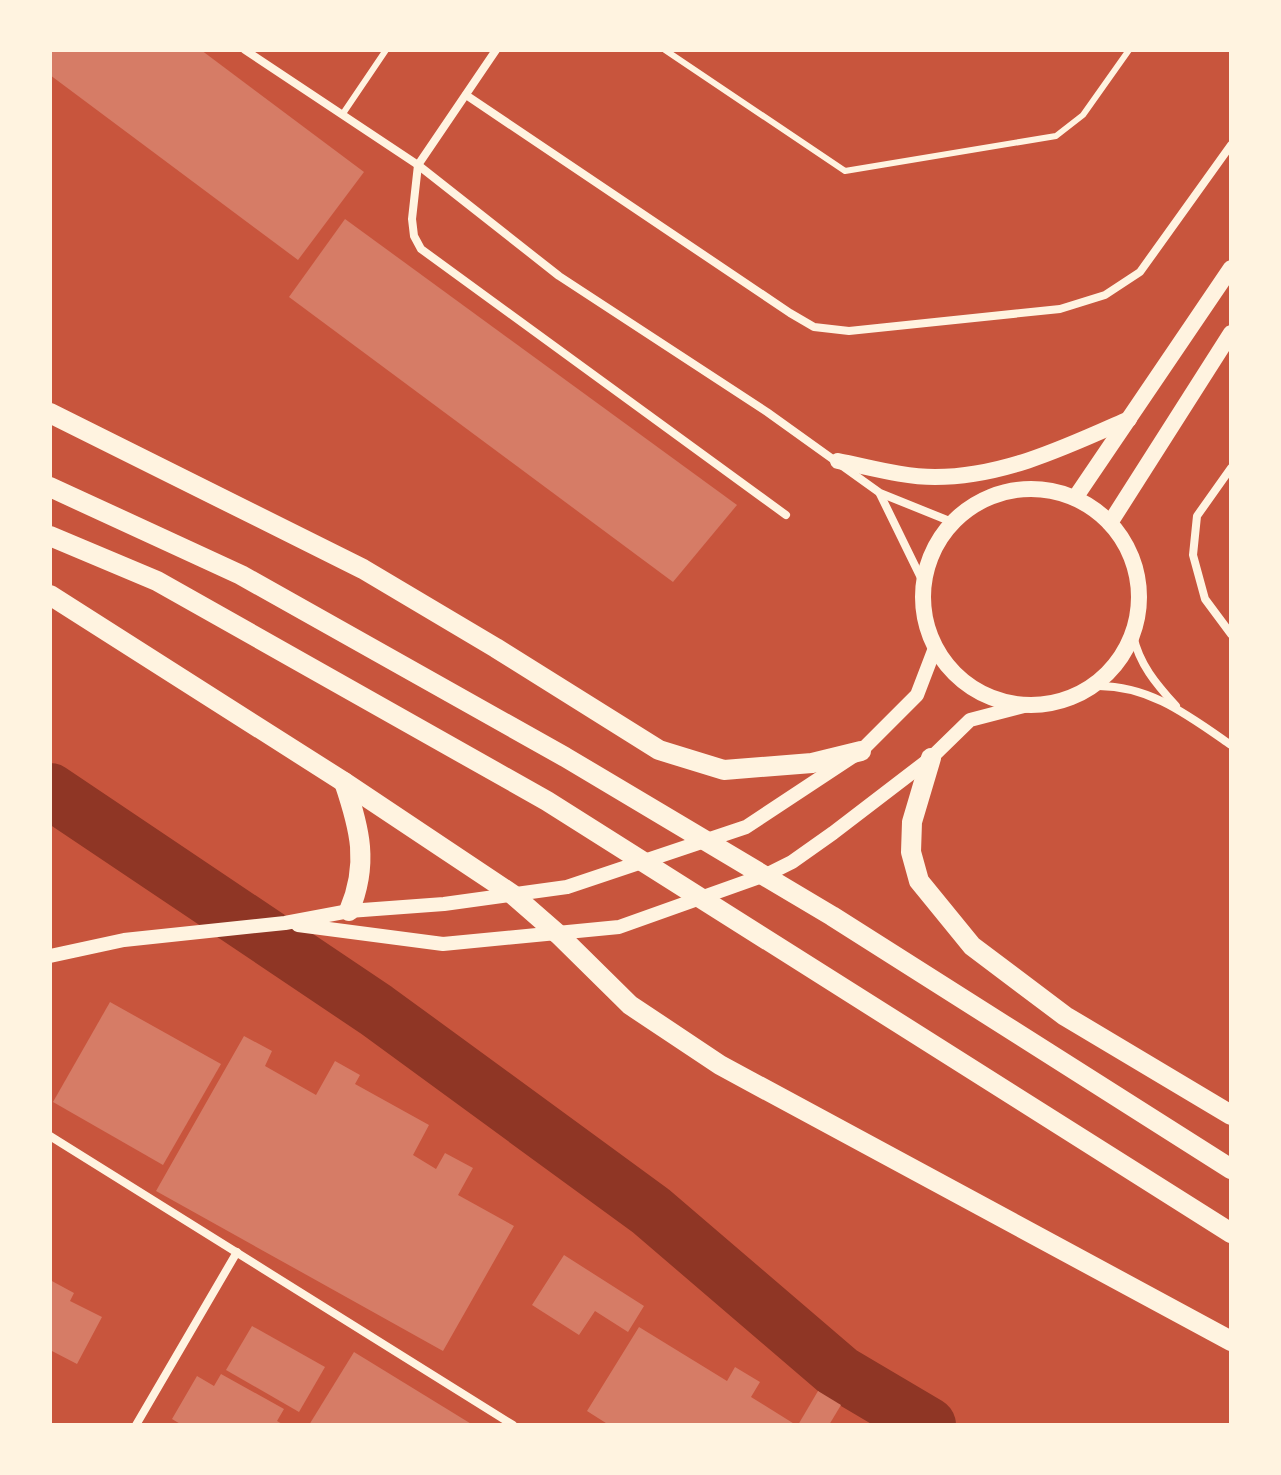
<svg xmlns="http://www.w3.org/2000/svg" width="1281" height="1475" font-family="Karla,sans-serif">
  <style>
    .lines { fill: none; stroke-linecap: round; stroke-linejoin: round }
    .river { stroke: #8f3625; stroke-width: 56 }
    .building { fill: #d67c66 }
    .service { stroke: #fff3e0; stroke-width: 6 }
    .minor { stroke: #fff3e0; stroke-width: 8 }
    .tertiary { stroke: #fff3e0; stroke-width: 14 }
    .secondary { stroke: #fff3e0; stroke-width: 16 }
    .primary { stroke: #fff3e0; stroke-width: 20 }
  </style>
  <rect width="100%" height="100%" fill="#c8553d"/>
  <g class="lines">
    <path class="river" d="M 50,791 L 376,1010 L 651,1211 L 840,1373 L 928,1425"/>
  </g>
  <g class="building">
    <path d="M 50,50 L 201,50 L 364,172 L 298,260 L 50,75 Z"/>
    <path d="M 345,219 L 737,505 L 673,582 L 289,297 Z"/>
    <path d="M 110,1002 L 221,1064 L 163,1165 L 53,1102 Z"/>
    <path d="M 244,1036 L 272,1051 L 265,1066 L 316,1095 L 335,1061 L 360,1075 L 355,1084 L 429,1125 L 413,1155 L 436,1169 L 445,1153 L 473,1168 L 458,1195 L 514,1226 L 443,1351 L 156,1191 Z"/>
    <path d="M 564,1255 L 644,1306 L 628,1332 L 595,1311 L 579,1335 L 532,1305 Z"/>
    <path d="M 50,1280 L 74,1293 L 70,1301 L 102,1317 L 77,1364 L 50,1350 Z"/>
    <path d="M 252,1326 L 325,1367 L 299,1412 L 226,1370 Z"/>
    <path d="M 639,1327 L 727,1381 L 735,1367 L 760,1382 L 751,1397 L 796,1425 L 609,1425 L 587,1411 Z"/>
    <path d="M 354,1352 L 473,1425 L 309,1425 Z"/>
    <path d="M 221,1374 L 284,1409 L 277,1421 L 284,1425 L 182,1425 L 172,1419 L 197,1376 L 214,1386 Z"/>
    <path d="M 818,1391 L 841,1405 L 829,1425 L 798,1425 Z"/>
  </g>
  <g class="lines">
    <g class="service">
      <path d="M 665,50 L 845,171 L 1056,136 L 1083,115 L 1129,50"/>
      <path d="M 342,115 L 386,50"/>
    </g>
    <g class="minor">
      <path d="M 245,50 L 418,165 L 559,276 L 767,412 L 880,493 L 952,522"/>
      <path d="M 496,50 L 418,165 L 412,219 L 414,236 L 421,249 L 786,515"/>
      <path d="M 466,95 L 790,313 L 814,327 L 849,331 L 1060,309 L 1105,295 L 1140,272 L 1231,145"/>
      <path d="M 1231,468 L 1197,516 L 1193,555 L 1205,599 L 1231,634"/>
      <path d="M 880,494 L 923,582"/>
      <path d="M 1133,635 C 1139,664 1156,684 1176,706"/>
      <path d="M 1094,686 C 1148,684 1188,715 1231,745"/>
      <path d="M 50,1136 L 513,1425"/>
      <path d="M 136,1425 L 237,1252"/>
    </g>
    <g class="tertiary">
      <path d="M 298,925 L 443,944 L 619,927 L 768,874 L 792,862 L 833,833 L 931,758 L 970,720 L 1028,705"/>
      <path d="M 50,956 L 124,940 L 285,923 L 349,911 L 444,904 L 567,887 L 746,827 L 861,751 L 917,695 L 935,648"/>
    </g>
    <g class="secondary">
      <path d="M 838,461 C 869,467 903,477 935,477 C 1004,477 1068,446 1129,419"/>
      <circle cx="1031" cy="597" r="108"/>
      <path d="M 1075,498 L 1231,268"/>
      <path d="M 1110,523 L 1231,333"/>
    </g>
    <g class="primary">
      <path d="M 50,413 L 363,569 L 496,648 L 659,750 L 724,770 L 812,763 L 861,751"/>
      <path d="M 50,487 L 241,575 L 565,757 L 832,916 L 1231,1169"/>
      <path d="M 50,536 L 157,581 L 547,801 L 1231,1233"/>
      <path d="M 50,595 L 344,782 L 512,894 L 559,935 L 630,1005 L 720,1065 L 1231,1341"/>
      <path d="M 931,758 L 912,822 L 911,852 L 919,881 L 972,946 L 1065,1016 L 1231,1115"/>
      <path d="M 344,782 C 360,829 369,864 349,911"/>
    </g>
  </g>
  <rect width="1281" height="1475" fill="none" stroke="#fff3e0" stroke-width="104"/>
</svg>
